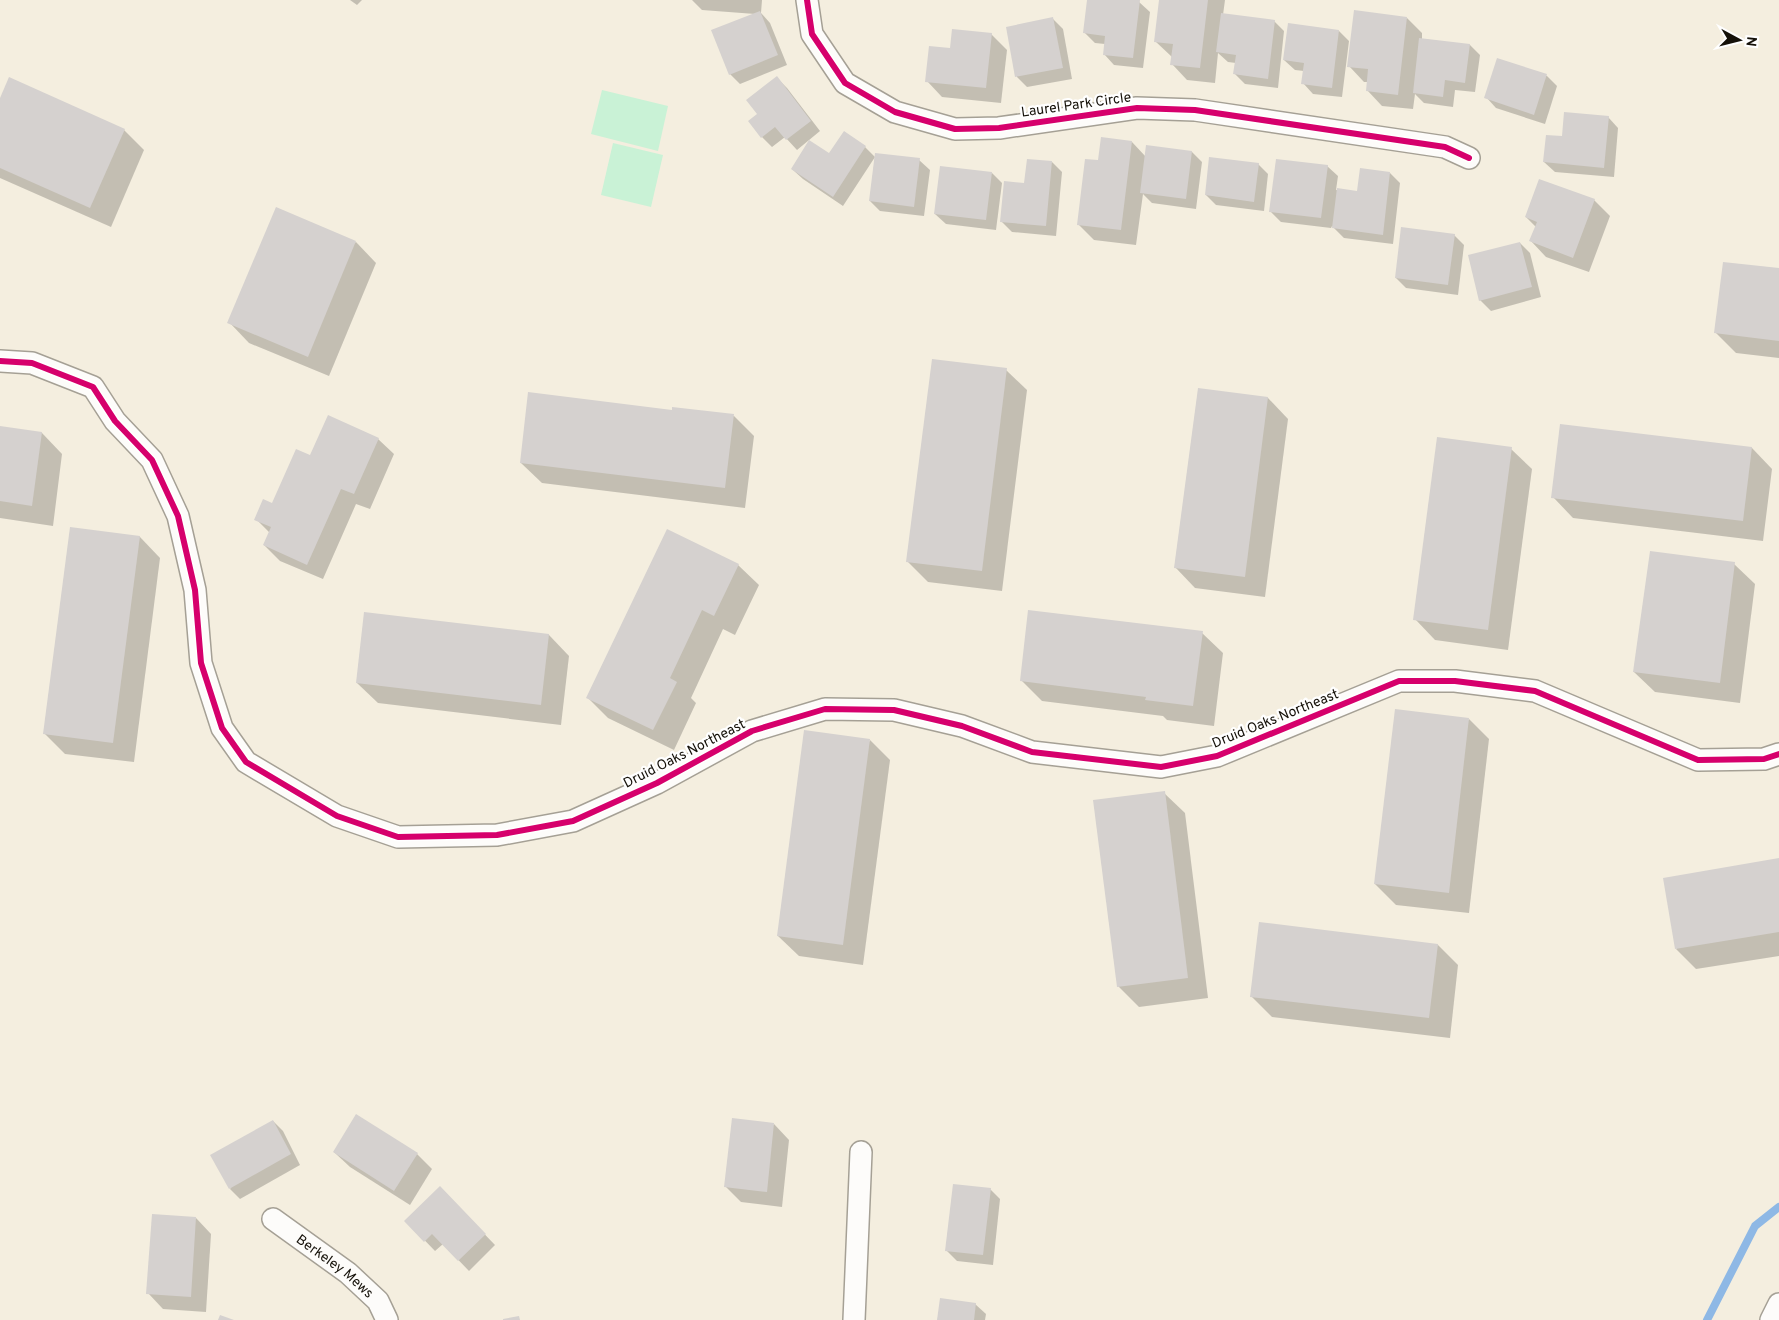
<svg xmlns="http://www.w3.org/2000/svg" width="1779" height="1320" font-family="Overpass,sans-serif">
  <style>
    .green { fill: #c9f2d6 }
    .shadow { fill: #0003 }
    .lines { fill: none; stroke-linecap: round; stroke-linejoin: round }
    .stream { stroke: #8eb8e5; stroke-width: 8 }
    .building { fill: #d5d1cf }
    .street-casing { stroke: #a5a095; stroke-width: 24 }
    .street { stroke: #fdfcfa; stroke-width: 21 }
    .cycleway-casing { stroke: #fff; stroke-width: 9 }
    .cycleway { stroke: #d6006c; stroke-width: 6 }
    .labels { text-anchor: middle; stroke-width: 4.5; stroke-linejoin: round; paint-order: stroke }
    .street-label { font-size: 14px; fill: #151109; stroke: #fff }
  </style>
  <rect width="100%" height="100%" fill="#f4eedf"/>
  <g class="green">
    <path d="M 602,90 L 668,106 L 658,151 L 591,134 Z"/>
    <path d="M 613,143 L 663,155 L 651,207 L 601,195 Z"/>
  </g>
  <g class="shadow">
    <path d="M 350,0 L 362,0 L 357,5 Z"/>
    <path d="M 692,0 L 762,0 L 761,13 L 770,23 L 787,65 L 740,84 L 730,74 L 755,14 L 702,10 Z"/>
    <path d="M 1088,0 L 1139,2 L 1150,12 L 1143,68 L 1114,65 L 1104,54 L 1105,44 L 1095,43 L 1084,32 Z"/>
    <path d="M 1161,0 L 1225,0 L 1223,15 L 1274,21 L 1284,31 L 1278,88 L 1245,84 L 1235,74 L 1236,63 L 1228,62 L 1218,53 L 1215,83 L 1187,80 L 1172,64 L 1172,57 L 1155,41 Z"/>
    <path d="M 1407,18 L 1422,33 L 1422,39 L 1470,45 L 1480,55 L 1475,92 L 1455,90 L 1453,107 L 1424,103 L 1415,94 L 1413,109 L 1382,106 L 1367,90 L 1368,82 L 1364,82 L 1349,66 Z"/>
    <path d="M 1053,19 L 1063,29 L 1072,79 L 1027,87 L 1017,77 L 1007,28 Z"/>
    <path d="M 1339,31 L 1349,41 L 1342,97 L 1313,94 L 1303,83 L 1304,71 L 1295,70 L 1284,60 Z"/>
    <path d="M 991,34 L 1007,50 L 1001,103 L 942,97 L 927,81 Z"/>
    <path d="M 1498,59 L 1547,76 L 1557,86 L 1545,124 L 1496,108 L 1486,97 Z"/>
    <path d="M 777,78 L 787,88 L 820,131 L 797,150 L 785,137 L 772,147 L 762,137 L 758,114 Z"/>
    <path d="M 0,101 L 124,130 L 144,150 L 111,227 L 0,178 Z"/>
    <path d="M 1608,117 L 1618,128 L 1614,177 L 1555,172 L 1544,162 Z"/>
    <path d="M 1132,142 L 1146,157 L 1192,152 L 1202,162 L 1196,209 L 1152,203 L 1143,194 L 1136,245 L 1094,240 L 1078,224 L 1099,162 Z"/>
    <path d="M 865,147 L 875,157 L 919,160 L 930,170 L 924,216 L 880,211 L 870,201 L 875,157 L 843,206 L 803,179 L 792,169 L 830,155 Z"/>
    <path d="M 1052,162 L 1062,172 L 1056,236 L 1012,232 L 1002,222 L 1026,184 Z"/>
    <path d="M 1258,164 L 1268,174 L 1264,211 L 1216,205 L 1206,195 Z"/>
    <path d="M 1327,166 L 1338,176 L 1336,190 L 1358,192 L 1390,173 L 1400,183 L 1393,244 L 1344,238 L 1332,226 L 1331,228 L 1281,222 L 1271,212 Z"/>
    <path d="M 992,173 L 1002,183 L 996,230 L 946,224 L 935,214 Z"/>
    <path d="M 1594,200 L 1610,216 L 1589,272 L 1546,257 L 1531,241 L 1536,227 L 1526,217 Z"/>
    <path d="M 1454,235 L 1464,245 L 1458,295 L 1406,288 L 1396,278 Z"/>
    <path d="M 356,242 L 376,263 L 329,376 L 249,343 L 229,322 Z"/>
    <path d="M 1520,243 L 1530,253 L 1541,297 L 1491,311 L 1480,300 Z"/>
    <path d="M 1779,270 L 1779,358 L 1736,353 L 1715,332 Z"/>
    <path d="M 1006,370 L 1027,390 L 1002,591 L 928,582 L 908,562 Z"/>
    <path d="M 1199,389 L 1268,398 L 1288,419 L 1265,597 L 1195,588 L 1175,567 Z"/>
    <path d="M 734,416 L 754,436 L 745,508 L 542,483 L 521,463 Z"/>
    <path d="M 0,427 L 42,433 L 62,454 L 53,526 L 0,518 Z"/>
    <path d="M 378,439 L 394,454 L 370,509 L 356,504 L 323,579 L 280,561 L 264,545 L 270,533 L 256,519 L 273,504 L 310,457 Z"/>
    <path d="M 1752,448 L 1772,469 L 1763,541 L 1573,518 L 1553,497 Z"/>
    <path d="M 1511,449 L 1532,469 L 1508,650 L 1435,640 L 1415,619 Z"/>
    <path d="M 71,528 L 140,537 L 160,558 L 134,762 L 65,754 L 44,733 Z"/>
    <path d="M 1734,564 L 1755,584 L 1740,703 L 1655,692 L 1634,672 Z"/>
    <path d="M 738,565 L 759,585 L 735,635 L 723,629 L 691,698 L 696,703 L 674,750 L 608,718 L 588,698 Z"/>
    <path d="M 1202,633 L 1223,653 L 1214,726 L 1167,720 L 1163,716 L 1042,701 L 1021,680 Z"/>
    <path d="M 549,635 L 569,656 L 561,725 L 378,703 L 357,683 Z"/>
    <path d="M 1469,719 L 1489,739 L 1469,913 L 1396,905 L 1375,884 Z"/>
    <path d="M 870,740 L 890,760 L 863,965 L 799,956 L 778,936 Z"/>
    <path d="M 1164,793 L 1185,813 L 1208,998 L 1139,1007 L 1118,986 Z"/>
    <path d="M 1779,859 L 1779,956 L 1696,969 L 1676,949 Z"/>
    <path d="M 1438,945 L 1458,965 L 1450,1038 L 1272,1017 L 1251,996 Z"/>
    <path d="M 273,1121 L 283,1131 L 300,1165 L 240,1199 L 230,1189 Z"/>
    <path d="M 774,1124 L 789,1140 L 782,1207 L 741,1202 L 726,1187 Z"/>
    <path d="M 334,1152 L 417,1154 L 432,1169 L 410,1205 L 350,1167 Z"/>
    <path d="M 440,1188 L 495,1245 L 469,1271 L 443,1244 L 435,1251 L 406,1221 Z"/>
    <path d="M 990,1189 L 1000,1199 L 993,1265 L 957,1261 L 947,1251 Z"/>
    <path d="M 196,1218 L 211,1234 L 206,1312 L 163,1309 L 148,1293 Z"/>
    <path d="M 975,1304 L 986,1314 L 985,1320 L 938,1320 Z"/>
  </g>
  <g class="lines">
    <path class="stream" d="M 1707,1320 L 1755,1226 L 1779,1207"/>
  </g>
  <g class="building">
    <path d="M 1087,0 L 1140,0 L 1133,58 L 1103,55 L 1105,36 L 1083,33 Z"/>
    <path d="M 1159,0 L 1208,0 L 1200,68 L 1170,65 L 1173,44 L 1154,42 Z"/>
    <path d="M 1354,10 L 1407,17 L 1398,95 L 1366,91 L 1368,69 L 1347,67 Z"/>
    <path d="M 760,11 L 778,55 L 729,75 L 711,30 Z"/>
    <path d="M 1221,13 L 1275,20 L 1268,79 L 1233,74 L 1236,55 L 1216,52 Z"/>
    <path d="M 1053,17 L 1063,68 L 1015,77 L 1006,27 Z"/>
    <path d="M 1288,23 L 1339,30 L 1332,88 L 1301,84 L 1304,63 L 1283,60 Z"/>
    <path d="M 952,29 L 992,33 L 986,88 L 925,82 L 929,46 L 950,48 Z"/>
    <path d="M 1419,38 L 1470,44 L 1465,83 L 1445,80 L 1443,97 L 1413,93 Z"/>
    <path d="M 1497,58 L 1547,74 L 1534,115 L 1484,98 Z"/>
    <path d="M 777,76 L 811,121 L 786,140 L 775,127 L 761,138 L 748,121 L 757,114 L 746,100 Z"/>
    <path d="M 9,77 L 125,129 L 90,208 L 0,168 L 0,98 Z"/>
    <path d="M 1564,112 L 1609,116 L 1604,168 L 1543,162 L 1546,135 L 1562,136 Z"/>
    <path d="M 844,131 L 866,146 L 833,197 L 791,169 L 809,140 L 829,153 Z"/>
    <path d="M 1101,137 L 1132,141 L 1121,230 L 1077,225 L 1085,159 L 1098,160 Z"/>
    <path d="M 1146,145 L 1192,151 L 1186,199 L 1140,193 Z"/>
    <path d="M 875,153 L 920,158 L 914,207 L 869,201 Z"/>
    <path d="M 1209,157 L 1259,163 L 1254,202 L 1205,195 Z"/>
    <path d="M 1027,159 L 1052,161 L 1046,226 L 1000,222 L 1004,181 L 1024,183 Z"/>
    <path d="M 1276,159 L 1328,165 L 1321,218 L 1269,212 Z"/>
    <path d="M 940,166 L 992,172 L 986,220 L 934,214 Z"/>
    <path d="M 1360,168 L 1390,172 L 1383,235 L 1332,228 L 1337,188 L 1357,191 Z"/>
    <path d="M 1539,179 L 1595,199 L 1573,258 L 1529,241 L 1537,222 L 1525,217 Z"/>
    <path d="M 276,207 L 356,241 L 308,357 L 227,323 Z"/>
    <path d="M 1401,227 L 1455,234 L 1448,285 L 1395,278 Z"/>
    <path d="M 1520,242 L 1532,287 L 1479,301 L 1468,255 Z"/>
    <path d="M 1723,262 L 1779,268 L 1779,341 L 1714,333 Z"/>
    <path d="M 932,359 L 1007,368 L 982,571 L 906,562 Z"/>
    <path d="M 1198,388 L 1268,397 L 1245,577 L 1174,568 Z"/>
    <path d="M 528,392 L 672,410 L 672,407 L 734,414 L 725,488 L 520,463 Z"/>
    <path d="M 328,415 L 379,438 L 354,494 L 341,489 L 307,565 L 263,545 L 271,527 L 254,520 L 263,499 L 272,503 L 296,449 L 310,455 Z"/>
    <path d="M 1560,424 L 1752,447 L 1743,521 L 1551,498 Z"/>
    <path d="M 0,426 L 42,432 L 32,506 L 0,501 Z"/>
    <path d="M 1437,437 L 1512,447 L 1488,630 L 1413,620 Z"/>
    <path d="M 70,527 L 140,536 L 113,743 L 43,734 Z"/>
    <path d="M 667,529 L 739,564 L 714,616 L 702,610 L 670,678 L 677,682 L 653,730 L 586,698 Z"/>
    <path d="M 1650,551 L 1735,562 L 1720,683 L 1633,672 Z"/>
    <path d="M 1028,610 L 1203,631 L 1193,706 L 1145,700 L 1146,697 L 1020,681 Z"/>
    <path d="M 364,612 L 549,634 L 541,705 L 356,683 Z"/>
    <path d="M 1395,709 L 1469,718 L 1449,893 L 1374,884 Z"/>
    <path d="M 804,730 L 870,739 L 843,945 L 777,936 Z"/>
    <path d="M 1165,791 L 1188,978 L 1117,987 L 1093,800 Z"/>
    <path d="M 1779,858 L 1779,932 L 1675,949 L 1663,878 Z"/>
    <path d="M 1259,922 L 1438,944 L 1429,1018 L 1250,997 Z"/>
    <path d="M 356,1114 L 418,1153 L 394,1191 L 333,1152 Z"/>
    <path d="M 732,1118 L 774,1123 L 767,1192 L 724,1187 Z"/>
    <path d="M 273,1120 L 291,1154 L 229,1189 L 210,1155 Z"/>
    <path d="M 953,1184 L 991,1188 L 983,1255 L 945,1251 Z"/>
    <path d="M 440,1186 L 486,1234 L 458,1261 L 432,1234 L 424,1242 L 404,1221 Z"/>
    <path d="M 152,1214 L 196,1217 L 191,1297 L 146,1294 Z"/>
    <path d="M 940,1298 L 976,1303 L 974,1320 L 937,1320 Z"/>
    <path d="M 220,1315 L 234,1320 L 218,1320 Z"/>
    <path d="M 519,1316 L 520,1320 L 503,1320 L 503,1319 Z"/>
  </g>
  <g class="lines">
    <g class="street-casing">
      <g id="street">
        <path d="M 807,0 L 812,34 L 845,83 L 895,112 L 955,129 L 999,128 L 1137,108 L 1195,110 L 1445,147 L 1469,158"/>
        <path d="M 0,361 L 32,363 L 93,387 L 115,421 L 152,460 L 178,516 L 195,590 L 201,663 L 222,728 L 246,762 L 337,816 L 398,837 L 497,835 L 573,821 L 657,783 L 752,731 L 825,709 L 894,710 L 962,726 L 1032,752 L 1161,767 L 1217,756 L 1399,681 L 1455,681 L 1535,691 L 1698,760 L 1764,759 L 1779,754"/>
        <path id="s1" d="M 273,1219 L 348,1273 L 378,1301 L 387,1320"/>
        <path d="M 854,1320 L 861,1152"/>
        <path d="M 1771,1320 L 1779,1304"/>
      </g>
    </g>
    <use href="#street" class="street"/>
    <g class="cycleway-casing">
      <g id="cycleway">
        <path d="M 807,0 L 812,34 L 845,83 L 895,112 L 955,129 L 999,128 L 1137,108 L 1195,110 L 1445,147 L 1469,158"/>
        <path d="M 0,361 L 32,363 L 93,387 L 115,421 L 152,460 L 178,516 L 195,590 L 201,663 L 222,728 L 246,762 L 337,816 L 398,837 L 497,835 L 573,821 L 657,783 L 752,731 L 825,709 L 894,710 L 962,726 L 1032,752 L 1161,767 L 1217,756 L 1399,681 L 1455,681 L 1535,691 L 1698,760 L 1764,759 L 1779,754"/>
      </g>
    </g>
    <use href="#cycleway" class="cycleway"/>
  </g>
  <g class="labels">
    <g class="street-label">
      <text transform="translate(1076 104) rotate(-8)" y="5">Laurel Park Circle</text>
      <text transform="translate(1275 718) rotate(-22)" y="5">Druid Oaks Northeast</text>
      <text transform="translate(684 753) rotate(-27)" y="5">Druid Oaks Northeast</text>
      <text dy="5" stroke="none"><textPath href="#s1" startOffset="78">Berkeley Mews</textPath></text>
    </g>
  </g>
  <g transform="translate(1739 40) rotate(97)" stroke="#ffffff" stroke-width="4" paint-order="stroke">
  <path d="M0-4L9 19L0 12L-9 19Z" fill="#151109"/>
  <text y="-8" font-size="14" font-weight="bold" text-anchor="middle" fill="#151109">N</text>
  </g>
</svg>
